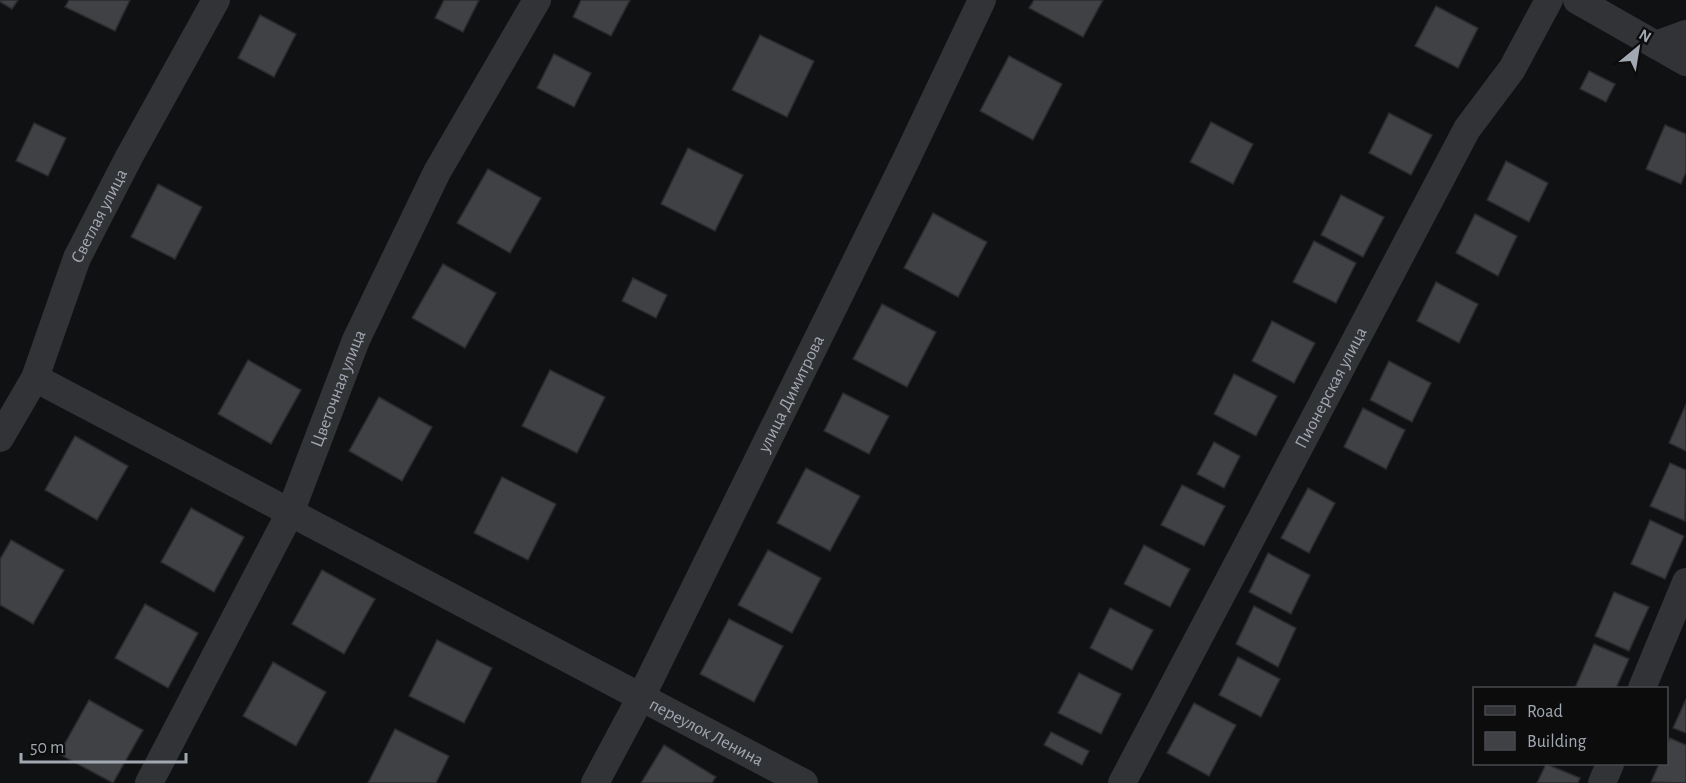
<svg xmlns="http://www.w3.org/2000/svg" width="1686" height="783" font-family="'Alegreya Sans',sans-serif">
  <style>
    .building { fill: #3f4145; stroke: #2b2b2e; stroke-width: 1.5 }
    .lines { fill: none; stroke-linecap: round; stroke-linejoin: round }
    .minor { stroke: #323337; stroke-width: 28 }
    .labels { text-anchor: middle; stroke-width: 4.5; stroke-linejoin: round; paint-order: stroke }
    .street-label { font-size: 18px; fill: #a2a8b2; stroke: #0c0c0d }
  </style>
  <rect width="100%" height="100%" fill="#101112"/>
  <g class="building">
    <path d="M 0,0 L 18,0 L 12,9 L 0,2 Z"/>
    <path d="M 69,0 L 130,0 L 115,31 L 65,7 Z"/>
    <path d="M 444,0 L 479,0 L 463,32 L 435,18 Z"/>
    <path d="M 581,0 L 630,0 L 611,36 L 573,17 Z"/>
    <path d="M 1034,0 L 1103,0 L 1083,37 L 1029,8 Z"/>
    <path d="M 1436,6 L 1478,28 L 1458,68 L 1415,46 Z"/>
    <path d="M 260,15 L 296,34 L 274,77 L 238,58 Z"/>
    <path d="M 760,35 L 814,61 L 787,117 L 732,90 Z"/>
    <path d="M 554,54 L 591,73 L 574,107 L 537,88 Z"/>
    <path d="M 1009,56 L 1062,84 L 1033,140 L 980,111 Z"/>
    <path d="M 1589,71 L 1615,84 L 1606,102 L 1580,89 Z"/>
    <path d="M 1389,113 L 1432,135 L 1411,175 L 1369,153 Z"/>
    <path d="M 1211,122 L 1253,144 L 1233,184 L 1190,162 Z"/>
    <path d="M 34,123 L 66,138 L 48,176 L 16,161 Z"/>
    <path d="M 1665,125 L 1686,134 L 1686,172 L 1681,184 L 1646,169 Z"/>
    <path d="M 688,148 L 743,175 L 715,231 L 661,204 Z"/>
    <path d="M 1506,161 L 1548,183 L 1529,222 L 1487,200 Z"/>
    <path d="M 488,169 L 541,198 L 510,253 L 457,223 Z"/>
    <path d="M 158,184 L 202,207 L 175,259 L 131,237 Z"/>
    <path d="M 1341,195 L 1384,217 L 1363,257 L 1321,235 Z"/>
    <path d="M 933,213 L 987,242 L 958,297 L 904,268 Z"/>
    <path d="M 1475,214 L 1517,236 L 1498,276 L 1456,253 Z"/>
    <path d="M 1314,241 L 1356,263 L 1336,303 L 1293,282 Z"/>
    <path d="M 443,264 L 496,293 L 465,348 L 412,318 Z"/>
    <path d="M 633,278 L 667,295 L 656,318 L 622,301 Z"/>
    <path d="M 1436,282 L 1478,304 L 1459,343 L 1417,321 Z"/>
    <path d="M 882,304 L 936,332 L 907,387 L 853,359 Z"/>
    <path d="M 1272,321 L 1315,343 L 1294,383 L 1252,361 Z"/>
    <path d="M 248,360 L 301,390 L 271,444 L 218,414 Z"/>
    <path d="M 1389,361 L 1431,383 L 1412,422 L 1370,400 Z"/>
    <path d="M 550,370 L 605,397 L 577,453 L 522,426 Z"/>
    <path d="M 1234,374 L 1277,396 L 1256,436 L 1214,414 Z"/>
    <path d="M 843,393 L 889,416 L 869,454 L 824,431 Z"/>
    <path d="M 379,397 L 432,427 L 402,481 L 349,451 Z"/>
    <path d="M 1686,404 L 1686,451 L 1669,443 Z"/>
    <path d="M 1363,408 L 1405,430 L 1386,469 L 1344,447 Z"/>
    <path d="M 75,436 L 128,466 L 97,520 L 45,490 Z"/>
    <path d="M 1214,442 L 1240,456 L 1224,488 L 1197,474 Z"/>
    <path d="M 1670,463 L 1686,470 L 1685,521 L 1650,506 Z"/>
    <path d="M 806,468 L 860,496 L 830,551 L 777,523 Z"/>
    <path d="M 502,477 L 556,504 L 528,560 L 474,533 Z"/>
    <path d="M 1182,485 L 1225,506 L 1204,546 L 1161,525 Z"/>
    <path d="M 1308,488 L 1335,503 L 1309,553 L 1281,538 Z"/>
    <path d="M 191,508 L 244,537 L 214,592 L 161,562 Z"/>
    <path d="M 1650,520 L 1684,536 L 1665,579 L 1631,564 Z"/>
    <path d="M 11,540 L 64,570 L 33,624 L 0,605 L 0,559 Z"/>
    <path d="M 1144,545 L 1190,569 L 1170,607 L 1124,584 Z"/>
    <path d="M 768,550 L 821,578 L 792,633 L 738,605 Z"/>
    <path d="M 1268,553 L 1310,575 L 1291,614 L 1249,592 Z"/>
    <path d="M 322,570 L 375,599 L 344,654 L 292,624 Z"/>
    <path d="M 1614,592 L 1649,607 L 1629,651 L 1595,636 Z"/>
    <path d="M 145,604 L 198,633 L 168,688 L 115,658 Z"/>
    <path d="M 1254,606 L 1296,628 L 1278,667 L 1236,644 Z"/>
    <path d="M 1110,608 L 1153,630 L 1132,670 L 1090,648 Z"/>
    <path d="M 729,619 L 783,646 L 754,702 L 700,674 Z"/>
    <path d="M 437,640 L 492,668 L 464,723 L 409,696 Z"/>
    <path d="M 1594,644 L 1629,659 L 1616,688 L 1575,688 Z"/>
    <path d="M 1238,657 L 1280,679 L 1261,717 L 1219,695 Z"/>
    <path d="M 273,662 L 326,692 L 296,746 L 243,716 Z"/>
    <path d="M 1079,673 L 1121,694 L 1101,734 L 1058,713 Z"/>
    <path d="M 1686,699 L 1686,733 L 1673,728 Z"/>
    <path d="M 89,700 L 143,730 L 113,783 L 59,754 Z"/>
    <path d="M 1194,703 L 1236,725 L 1209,776 L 1167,753 Z"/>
    <path d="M 395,729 L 449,756 L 436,783 L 368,783 Z"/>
    <path d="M 1051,732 L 1089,751 L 1082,765 L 1044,745 Z"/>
    <path d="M 1670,738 L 1686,745 L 1686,783 L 1651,782 L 1659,764 L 1666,764 L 1666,746 Z"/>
    <path d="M 664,745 L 716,777 L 712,783 L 641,783 Z"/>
    <path d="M 1546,764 L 1580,778 L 1578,783 L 1537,783 Z"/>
  </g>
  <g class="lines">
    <g class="minor">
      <path d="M 1577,0 L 1686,62"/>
      <path d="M 1656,45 L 1686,34"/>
      <path id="s1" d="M 35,378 L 804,783"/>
      <path id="s2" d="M 0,438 L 35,378 L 77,258 L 129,157 L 216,0"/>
      <path d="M 1642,688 L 1686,582"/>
      <path id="s3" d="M 149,783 L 290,513 L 356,340 L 437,172 L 537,0"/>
      <path id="s4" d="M 595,783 L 641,697 L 905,162 L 982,0"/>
      <path id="s5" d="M 1122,783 L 1467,129 L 1512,69 L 1549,0"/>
      <path d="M 1602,783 L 1610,764"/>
    </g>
  </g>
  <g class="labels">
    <g class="street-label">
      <text dy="6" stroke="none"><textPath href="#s2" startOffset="244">Светлая улица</textPath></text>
      <text dy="6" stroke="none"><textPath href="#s5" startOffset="447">Пионерская улица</textPath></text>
      <text dy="6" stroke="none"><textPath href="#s3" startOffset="438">Цветочная улица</textPath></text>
      <text dy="6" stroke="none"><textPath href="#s4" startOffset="436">улица Димитрова</textPath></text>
      <text dy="6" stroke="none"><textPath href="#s1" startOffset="759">переулок Ленина</textPath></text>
    </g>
  </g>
  <rect x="1473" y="687" width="195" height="78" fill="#0c0c0d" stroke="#484a4f" stroke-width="1.5"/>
  <rect x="1485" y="706" width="30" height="9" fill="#323337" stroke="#484a4f" stroke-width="1.5"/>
  <text x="1527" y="717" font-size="18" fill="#a2a8b2">Road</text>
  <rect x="1485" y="732" width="30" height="18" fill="#3f4145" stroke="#484a4f" stroke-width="1.5"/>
  <text x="1527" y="747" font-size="18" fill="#a2a8b2">Building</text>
  <g transform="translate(1638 48) rotate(30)" stroke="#0c0c0d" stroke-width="4.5" paint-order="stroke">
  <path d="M0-4.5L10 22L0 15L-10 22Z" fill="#a2a8b2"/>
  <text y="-9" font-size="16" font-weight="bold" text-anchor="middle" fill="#a2a8b2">N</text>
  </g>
  <path d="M21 753v9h165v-9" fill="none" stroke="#a2a8b2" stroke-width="3"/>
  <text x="30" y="753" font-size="18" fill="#a2a8b2" stroke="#0c0c0d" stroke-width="4.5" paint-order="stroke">50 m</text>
</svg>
